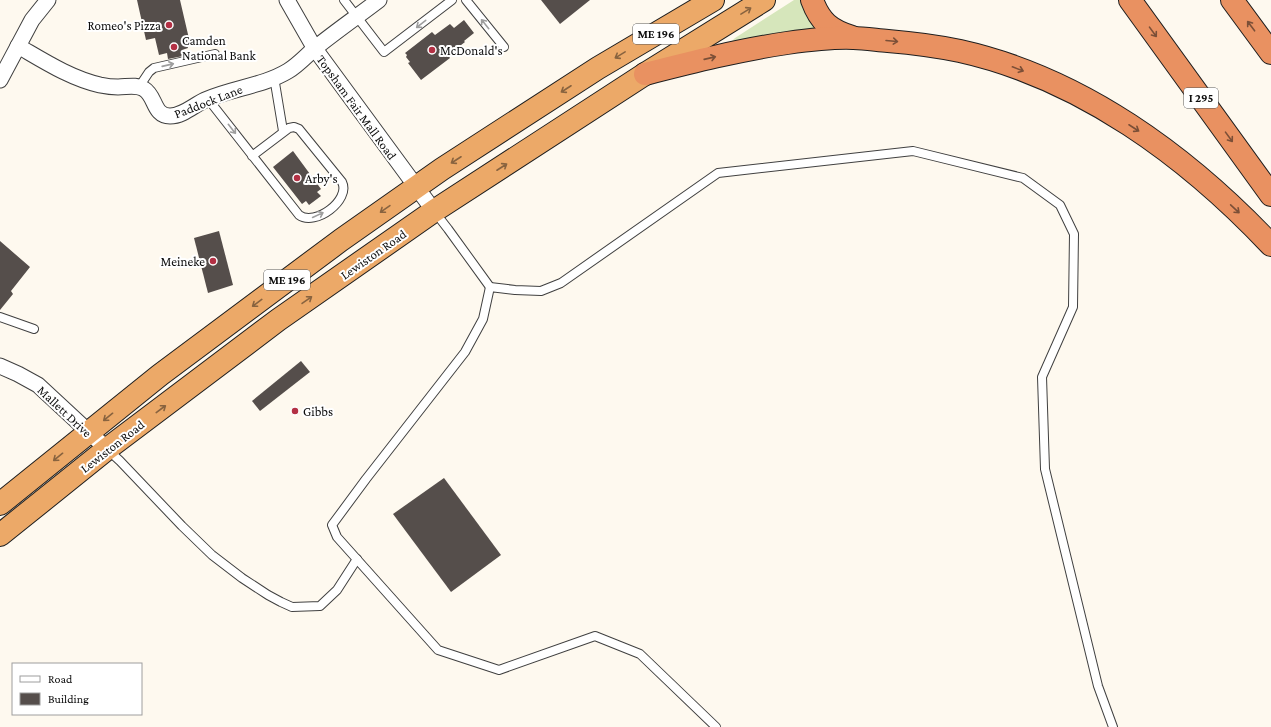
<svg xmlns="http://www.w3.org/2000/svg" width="1271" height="727" font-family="'Crimson Pro',serif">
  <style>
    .green { fill: #d6e6bb }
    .building { fill: #554e4b }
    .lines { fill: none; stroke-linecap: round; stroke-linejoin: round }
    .service-casing { stroke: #404040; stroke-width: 10 }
    .minor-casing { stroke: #404040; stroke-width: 17 }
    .trunk-casing { stroke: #1e1e1e; stroke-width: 24 }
    .motorway-casing { stroke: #1e1e1e; stroke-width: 24 }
    .service { stroke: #fff; stroke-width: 8 }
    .minor { stroke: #fff; stroke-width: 15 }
    .trunk { stroke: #eca968; stroke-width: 22 }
    .motorway { stroke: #e99161; stroke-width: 22 }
    .oneway { stroke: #88633f }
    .oneway2 { stroke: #9e9e9e }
    .oneway3 { stroke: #7b4f37 }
    .poi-dot { fill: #b33044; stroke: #fff; stroke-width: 1.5 }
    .labels { text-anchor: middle; stroke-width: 4; stroke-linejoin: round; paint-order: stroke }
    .shield { fill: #fff; stroke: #565656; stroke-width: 1 }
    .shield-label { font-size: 12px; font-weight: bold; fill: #0d0d0d }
    .poi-label { font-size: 13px; fill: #0d0d0d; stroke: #fff; text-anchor: start }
    .street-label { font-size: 13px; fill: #0d0d0d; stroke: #fff }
  </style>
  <rect width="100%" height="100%" fill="#fef9ef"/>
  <path class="green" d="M 794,0 L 800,0 L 809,15 L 822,31 L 736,42 L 732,41 L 735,38 Z"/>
  <g class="building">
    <path d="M 137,0 L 180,0 L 190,43 L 187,44 L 188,48 L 182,50 L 183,56 L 168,59 L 167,53 L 159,55 L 155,38 L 146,40 Z"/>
    <path d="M 541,0 L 590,0 L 560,24 Z"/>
    <path d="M 464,20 L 474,33 L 464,41 L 465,42 L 448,55 L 450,58 L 421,80 L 408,63 L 410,62 L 406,57 L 407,55 L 405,53 L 432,32 L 435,35 L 450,24 L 454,28 Z"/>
    <path d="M 293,151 L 321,189 L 317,192 L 321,196 L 309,205 L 306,201 L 302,204 L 273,167 Z"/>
    <path d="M 219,231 L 233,285 L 208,293 L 194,238 Z"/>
    <path d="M 0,241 L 30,267 L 11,291 L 13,294 L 0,310 Z"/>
    <path d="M 301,361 L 310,372 L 260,411 L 252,401 Z"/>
    <path d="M 444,478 L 501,555 L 451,592 L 393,514 Z"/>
  </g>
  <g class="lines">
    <g class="service-casing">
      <g id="service">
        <path d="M 344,0 L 384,52 L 452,0"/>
        <path d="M 466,0 L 504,47"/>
        <path d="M 274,77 L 283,131"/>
        <path d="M 139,87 L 149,72 L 154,68 L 215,54"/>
        <path d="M 208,99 L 299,215 C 315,227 351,200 342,182 L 299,129 L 294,127 L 289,128 L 252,156"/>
        <path d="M 434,211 L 448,229 L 490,287"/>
        <path d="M 0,317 L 34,329"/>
        <path d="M 107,449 L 120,461 L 182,526 L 212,555 L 242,578 L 268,595 L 281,602 L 292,607 L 320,606 L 337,590 L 357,559"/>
        <path d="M 716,727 L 640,654 L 595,636 L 499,670 L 438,650 L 337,537 L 332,525 L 366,479 L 465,352 L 483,319 L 490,287 L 515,290 L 541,291 L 561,283 L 718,173 L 913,151 L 1023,178 L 1060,205 L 1074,234 L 1073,307 L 1042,377 L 1045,469 L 1098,686 L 1113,727"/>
      </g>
    </g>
    <g class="minor-casing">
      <g id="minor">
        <path d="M 287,0 L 315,49 L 434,211"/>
        <path d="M 18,46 C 44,61 70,78 100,85 C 105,86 112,87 118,87 C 127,87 136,84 144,89 C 156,96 153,116 170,116 C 183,116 194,105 205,100 C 232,88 263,86 288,71 C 298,65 306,56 314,49 C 335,32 358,16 379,0"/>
        <path d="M 0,80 L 32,20 L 48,0"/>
        <path d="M 0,366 L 18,374 L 38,385 L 107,449"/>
      </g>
    </g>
    <g class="trunk-casing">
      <g id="trunk">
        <path d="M 0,504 L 160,375 L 341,240 L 442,169 L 598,68 L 713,0"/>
        <path d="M 0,535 L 107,449 L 278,320 L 434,211 L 645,74 L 764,0"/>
      </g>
    </g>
    <g class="motorway-casing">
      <g id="motorway">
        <path d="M 812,0 C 820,22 830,30 852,37"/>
        <path d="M 1130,0 L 1271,195"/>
        <path d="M 1232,0 L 1271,53"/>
        <path d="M 645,74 C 692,62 739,50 787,43 C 809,40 831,37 853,38 C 864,38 876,40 888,41 C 912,43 936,46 960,51 C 1081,78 1187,156 1271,245"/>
      </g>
    </g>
    <use href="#service" class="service"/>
    <use href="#minor" class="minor"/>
    <use href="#trunk" class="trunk"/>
    <use href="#motorway" class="motorway"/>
  </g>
  <defs><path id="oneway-shaft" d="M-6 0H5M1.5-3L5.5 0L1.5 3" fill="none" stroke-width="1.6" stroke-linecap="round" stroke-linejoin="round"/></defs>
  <g class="oneway">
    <use href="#oneway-shaft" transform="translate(746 11) rotate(-32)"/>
    <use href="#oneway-shaft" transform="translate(620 55) rotate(149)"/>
    <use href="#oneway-shaft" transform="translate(566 89) rotate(147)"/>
    <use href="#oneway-shaft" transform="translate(456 160) rotate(147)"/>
    <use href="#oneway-shaft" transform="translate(502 167) rotate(-33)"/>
    <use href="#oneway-shaft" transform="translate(385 209) rotate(145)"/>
    <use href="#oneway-shaft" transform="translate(307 300) rotate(-35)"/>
    <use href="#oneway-shaft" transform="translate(257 303) rotate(143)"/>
    <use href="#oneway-shaft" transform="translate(161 409) rotate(-37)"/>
    <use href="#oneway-shaft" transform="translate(108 417) rotate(141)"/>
    <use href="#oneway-shaft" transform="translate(58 457) rotate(141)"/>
  </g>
  <g class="oneway2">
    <use href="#oneway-shaft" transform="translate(421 24) rotate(142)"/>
    <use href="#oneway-shaft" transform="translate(485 24) rotate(-129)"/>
    <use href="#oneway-shaft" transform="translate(168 65) rotate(-13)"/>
    <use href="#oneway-shaft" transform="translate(232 129) rotate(52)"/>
    <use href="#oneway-shaft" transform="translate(318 215) rotate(-25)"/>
  </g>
  <g class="oneway3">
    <use href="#oneway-shaft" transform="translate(1251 26) rotate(-127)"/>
    <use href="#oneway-shaft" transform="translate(1153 32) rotate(54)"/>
    <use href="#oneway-shaft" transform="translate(892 41) rotate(5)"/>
    <use href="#oneway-shaft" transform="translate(710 58) rotate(-13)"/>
    <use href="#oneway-shaft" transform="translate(1018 69) rotate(21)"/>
    <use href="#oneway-shaft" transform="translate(1134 128) rotate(33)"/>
    <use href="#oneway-shaft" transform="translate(1229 137) rotate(54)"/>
    <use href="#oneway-shaft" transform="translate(1235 209) rotate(43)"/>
  </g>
  <g class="poi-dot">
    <circle cx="169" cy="25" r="4"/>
    <circle cx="174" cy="47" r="4"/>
    <circle cx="432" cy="50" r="4"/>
    <circle cx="297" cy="178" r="4"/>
    <circle cx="213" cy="261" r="4"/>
    <circle cx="295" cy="411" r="4"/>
  </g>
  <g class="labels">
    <g class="shield">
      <rect x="633" y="24" width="46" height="20" rx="3"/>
      <rect x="1184" y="88" width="34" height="20" rx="3"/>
      <rect x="264" y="270" width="46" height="20" rx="3"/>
    </g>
    <g class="shield-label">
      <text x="656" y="38">ME 196</text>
      <text x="1201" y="102">I 295</text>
      <text x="287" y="284">ME 196</text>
    </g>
    <g class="poi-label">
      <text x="161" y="30" text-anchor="end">Romeo's Pizza</text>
      <text x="182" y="45">Camden<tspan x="182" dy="15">National Bank</tspan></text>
      <text x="440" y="55">McDonald's</text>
      <text x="305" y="183">Arby's</text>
      <text x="205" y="266" text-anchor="end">Meineke</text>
      <text x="303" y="416">Gibbs</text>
    </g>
    <g class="street-label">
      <text transform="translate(208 101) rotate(-21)" y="5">Paddock Lane</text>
      <text transform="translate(357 107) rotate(54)" y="5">Topsham Fair Mall Road</text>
      <text transform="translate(373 254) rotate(-35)" y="5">Lewiston Road</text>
      <text transform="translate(65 411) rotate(43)" y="5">Mallett Drive</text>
      <text transform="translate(112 446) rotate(-38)" y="5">Lewiston Road</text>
    </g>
  </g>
  <rect x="12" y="663" width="130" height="52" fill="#ffffff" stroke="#9e9e9e"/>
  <rect x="20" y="676" width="20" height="6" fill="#ffffff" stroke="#9e9e9e"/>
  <text x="48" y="683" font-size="12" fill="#0d0d0d">Road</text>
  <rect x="20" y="693" width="20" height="12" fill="#554e4b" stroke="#9e9e9e"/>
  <text x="48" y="703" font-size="12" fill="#0d0d0d">Building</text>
</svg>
